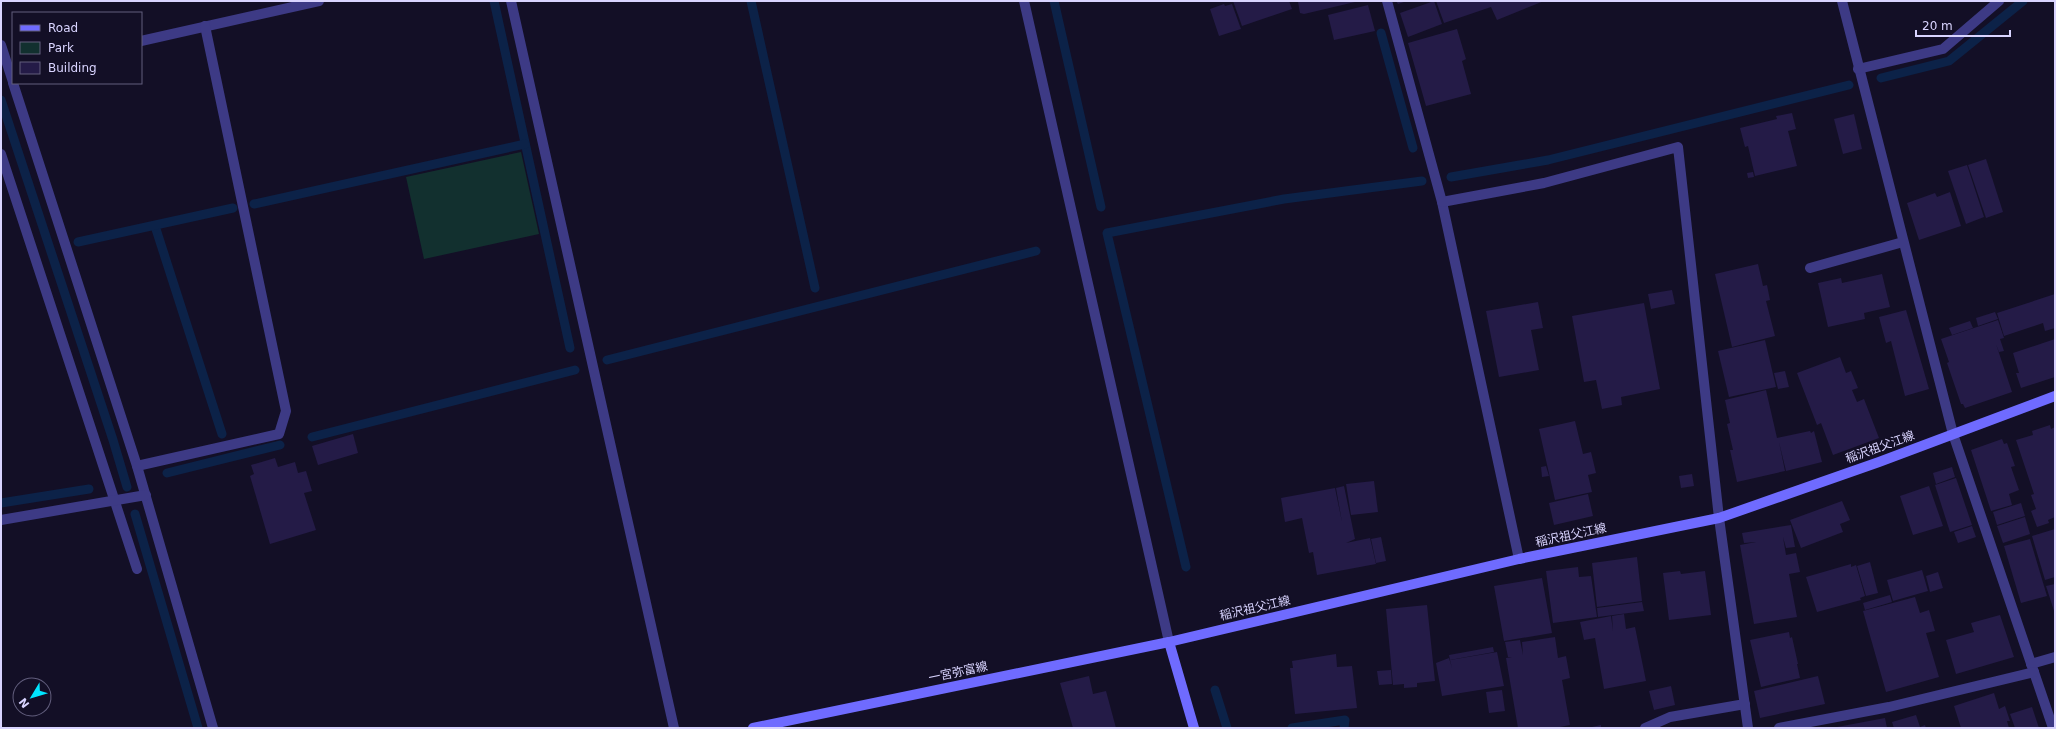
<svg xmlns="http://www.w3.org/2000/svg" width="2056" height="729" font-family="'DejaVu Sans','Noto Sans JP',sans-serif">
  <style>
    .green { fill: #12302f }
    .lines { fill: none; stroke-linecap: round; stroke-linejoin: round }
    .stream { stroke: #0c2248; stroke-width: 9 }
    .building { fill: #241b47 }
    .service { stroke: #3d3a85; stroke-width: 10 }
    .minor { stroke: #3d3a85; stroke-width: 10 }
    .tertiary { stroke: #3d3a85; stroke-width: 10 }
    .secondary { stroke: #6f6bff; stroke-width: 10 }
    .labels { text-anchor: middle; stroke-width: 3; stroke-linejoin: round; paint-order: stroke }
    .street-label { font-size: 12px; fill: #d9d4ff; stroke: #130f26 }
  </style>
  <rect width="100%" height="100%" fill="#130f26"/>
  <path class="green" d="M 521,152 L 539,234 L 424,259 L 406,177 Z"/>
  <g class="lines">
    <g class="stream">
      <path d="M 494,1 L 570,348"/>
      <path d="M 751,1 L 815,288"/>
      <path d="M 1054,1 L 1101,207"/>
      <path d="M 1381,33 L 1413,148"/>
      <path d="M 1881,78 L 1949,61 L 2023,1"/>
      <path d="M 1,100 L 113,440 L 127,487"/>
      <path d="M 1451,177 L 1548,160 L 1849,85"/>
      <path d="M 254,204 L 525,144"/>
      <path d="M 155,226 L 222,434"/>
      <path d="M 78,242 L 233,208"/>
      <path d="M 607,360 L 1036,251"/>
      <path d="M 312,437 L 575,370"/>
      <path d="M 167,473 L 280,445"/>
      <path d="M 1,503 L 89,489"/>
      <path d="M 135,514 L 198,728"/>
      <path d="M 1186,567 L 1107,233 L 1284,199 L 1422,181"/>
      <path d="M 1215,690 L 1227,728"/>
      <path d="M 1292,728 L 1345,720 L 1344,728"/>
    </g>
  </g>
  <g class="building">
    <path d="M 1233,1 L 1289,1 L 1292,9 L 1242,26 Z"/>
    <path d="M 1301,1 L 1355,1 L 1355,2 L 1304,14 L 1300,13 L 1298,2 Z"/>
    <path d="M 1396,1 L 1407,1 L 1398,4 Z"/>
    <path d="M 1434,1 L 1442,24 L 1408,37 L 1400,13 Z"/>
    <path d="M 1436,1 L 1544,1 L 1497,20 L 1491,7 L 1444,23 Z"/>
    <path d="M 1224,4 L 1225,6 L 1232,4 L 1241,29 L 1219,36 L 1210,9 Z"/>
    <path d="M 1368,5 L 1375,31 L 1334,40 L 1328,15 Z"/>
    <path d="M 1457,29 L 1466,59 L 1462,61 L 1471,94 L 1426,106 L 1408,43 Z"/>
    <path d="M 1792,113 L 1796,129 L 1788,131 L 1797,166 L 1755,176 L 1748,146 L 1745,147 L 1740,128 L 1777,119 L 1776,116 Z"/>
    <path d="M 1854,114 L 1862,149 L 1843,154 L 1834,119 Z"/>
    <path d="M 1986,159 L 2003,212 L 1986,218 L 1968,165 Z"/>
    <path d="M 1967,165 L 1984,217 L 1966,224 L 1948,171 Z"/>
    <path d="M 1753,172 L 1754,177 L 1748,178 L 1747,173 Z"/>
    <path d="M 1950,192 L 1961,226 L 1919,240 L 1907,203 L 1935,193 L 1937,197 Z"/>
    <path d="M 1758,264 L 1763,286 L 1767,285 L 1770,300 L 1766,301 L 1775,336 L 1732,347 L 1715,274 Z"/>
    <path d="M 1882,274 L 1890,307 L 1864,313 L 1865,319 L 1828,327 L 1818,283 L 1841,278 L 1842,283 Z"/>
    <path d="M 1672,290 L 1675,304 L 1651,309 L 1648,294 Z"/>
    <path d="M 2055,294 L 2055,328 L 2045,331 L 2043,323 L 2004,336 L 1997,313 Z"/>
    <path d="M 1538,302 L 1543,328 L 1531,330 L 1539,370 L 1499,377 L 1486,311 Z"/>
    <path d="M 1644,303 L 1660,389 L 1621,397 L 1622,405 L 1602,409 L 1596,380 L 1584,382 L 1572,316 Z"/>
    <path d="M 1906,310 L 1929,389 L 1905,396 L 1891,341 L 1886,343 L 1879,317 Z"/>
    <path d="M 1995,312 L 1998,319 L 1978,326 L 1976,318 Z"/>
    <path d="M 1998,320 L 2004,338 L 2000,339 L 2004,351 L 1999,352 L 1996,344 L 2012,392 L 1965,408 L 1963,404 L 1961,404 L 1947,363 L 1949,362 L 1941,339 Z"/>
    <path d="M 1970,321 L 1973,328 L 1952,335 L 1949,328 Z"/>
    <path d="M 2055,339 L 2055,377 L 2021,388 L 2016,373 L 2019,373 L 2013,353 Z"/>
    <path d="M 1765,340 L 1776,387 L 1729,397 L 1718,351 Z"/>
    <path d="M 1840,357 L 1846,373 L 1851,371 L 1858,388 L 1852,390 L 1857,402 L 1864,399 L 1879,438 L 1833,455 L 1821,423 L 1817,425 L 1797,373 Z"/>
    <path d="M 1785,371 L 1789,387 L 1778,389 L 1774,373 Z"/>
    <path d="M 1766,390 L 1777,438 L 1810,431 L 1811,433 L 1814,431 L 1822,462 L 1786,471 L 1779,442 L 1785,471 L 1737,482 L 1730,450 L 1733,450 L 1727,424 L 1730,423 L 1725,400 Z"/>
    <path d="M 1575,421 L 1583,454 L 1591,452 L 1596,473 L 1588,475 L 1592,492 L 1555,500 L 1539,429 Z"/>
    <path d="M 2050,425 L 2051,429 L 2055,427 L 2055,517 L 2048,520 L 2049,523 L 2037,527 L 2031,511 L 2036,509 L 2031,495 L 2034,494 L 2016,440 L 2033,435 L 2032,431 Z"/>
    <path d="M 353,434 L 358,453 L 318,465 L 312,446 Z"/>
    <path d="M 2002,439 L 2004,444 L 2007,443 L 2015,466 L 2011,467 L 2019,490 L 2009,494 L 2012,505 L 1991,511 L 1971,450 Z"/>
    <path d="M 275,458 L 278,467 L 295,462 L 298,473 L 306,471 L 312,491 L 304,493 L 316,530 L 270,544 L 250,476 L 254,474 L 251,465 Z"/>
    <path d="M 1546,466 L 1549,476 L 1542,477 L 1541,467 Z"/>
    <path d="M 1952,467 L 1955,477 L 1936,484 L 1933,473 Z"/>
    <path d="M 1692,474 L 1694,486 L 1681,488 L 1679,476 Z"/>
    <path d="M 1956,478 L 1972,525 L 1950,532 L 1935,485 Z"/>
    <path d="M 1374,481 L 1378,512 L 1351,515 L 1346,484 Z"/>
    <path d="M 1344,486 L 1355,539 L 1346,543 L 1370,538 L 1376,564 L 1317,575 L 1313,552 L 1309,553 L 1302,518 L 1285,522 L 1281,498 L 1335,488 L 1342,522 L 1336,488 Z"/>
    <path d="M 1929,486 L 1943,526 L 1913,535 L 1900,496 Z"/>
    <path d="M 1588,494 L 1593,516 L 1554,525 L 1549,503 Z"/>
    <path d="M 1842,501 L 1850,520 L 1840,524 L 1843,532 L 1801,548 L 1790,520 Z"/>
    <path d="M 2021,503 L 2025,516 L 1997,525 L 1993,512 Z"/>
    <path d="M 2025,517 L 2030,534 L 2003,543 L 1997,526 Z"/>
    <path d="M 1791,525 L 1795,547 L 1786,548 L 1783,537 L 1786,555 L 1796,553 L 1800,572 L 1789,574 L 1797,617 L 1754,624 L 1740,545 L 1756,542 L 1744,543 L 1742,533 Z"/>
    <path d="M 1972,526 L 1976,537 L 1958,543 L 1954,532 Z"/>
    <path d="M 2055,529 L 2055,577 L 2045,580 L 2032,536 Z"/>
    <path d="M 1381,537 L 1386,561 L 1376,563 L 1371,539 Z"/>
    <path d="M 2030,539 L 2047,596 L 2021,603 L 2004,546 Z"/>
    <path d="M 1637,557 L 1642,601 L 1597,607 L 1592,563 Z"/>
    <path d="M 1870,562 L 1878,593 L 1866,596 L 1857,566 Z"/>
    <path d="M 1851,564 L 1851,567 L 1856,565 L 1865,596 L 1860,598 L 1861,600 L 1817,612 L 1806,577 Z"/>
    <path d="M 1578,567 L 1579,577 L 1591,576 L 1597,617 L 1553,623 L 1546,571 Z"/>
    <path d="M 1922,570 L 1928,591 L 1893,601 L 1887,580 Z"/>
    <path d="M 1680,571 L 1681,574 L 1705,571 L 1711,615 L 1669,620 L 1663,573 Z"/>
    <path d="M 1938,572 L 1943,588 L 1930,592 L 1926,576 Z"/>
    <path d="M 1542,578 L 1552,633 L 1504,641 L 1494,586 Z"/>
    <path d="M 2055,584 L 2055,614 L 2046,586 Z"/>
    <path d="M 1890,595 L 1892,602 L 1865,610 L 1863,603 Z"/>
    <path d="M 1915,597 L 1920,613 L 1929,610 L 1935,631 L 1926,633 L 1939,677 L 1886,692 L 1863,611 Z"/>
    <path d="M 1642,602 L 1644,611 L 1598,617 L 1597,608 Z"/>
    <path d="M 1427,605 L 1435,681 L 1417,683 L 1417,687 L 1404,688 L 1404,684 L 1393,685 L 1386,609 Z"/>
    <path d="M 1624,614 L 1626,629 L 1635,627 L 1646,681 L 1604,689 L 1595,638 L 1584,640 L 1580,622 L 1611,616 L 1613,631 L 1612,616 Z"/>
    <path d="M 2000,615 L 2014,657 L 1956,674 L 1946,640 L 1974,632 L 1971,623 Z"/>
    <path d="M 1789,632 L 1790,638 L 1792,637 L 1798,664 L 1797,664 L 1800,678 L 1761,687 L 1750,640 Z"/>
    <path d="M 1555,637 L 1558,658 L 1566,656 L 1570,678 L 1562,680 L 1570,725 L 1555,728 L 1548,727 L 1518,728 L 1506,658 L 1512,657 L 1508,657 L 1505,642 L 1520,640 L 1523,655 L 1522,642 Z"/>
    <path d="M 1493,647 L 1494,652 L 1450,660 L 1449,655 Z"/>
    <path d="M 1497,652 L 1504,686 L 1442,696 L 1436,663 L 1449,658 L 1452,668 L 1450,660 Z"/>
    <path d="M 1336,654 L 1337,667 L 1352,666 L 1357,708 L 1295,714 L 1290,668 L 1293,668 L 1292,661 Z"/>
    <path d="M 1391,670 L 1392,684 L 1379,685 L 1377,671 Z"/>
    <path d="M 1089,676 L 1093,694 L 1106,691 L 1116,728 L 1073,728 L 1060,683 Z"/>
    <path d="M 1818,676 L 1825,704 L 1760,718 L 1754,691 Z"/>
    <path d="M 1671,686 L 1675,705 L 1654,710 L 1649,691 Z"/>
    <path d="M 1502,690 L 1505,711 L 1489,713 L 1486,692 Z"/>
    <path d="M 1994,693 L 1999,709 L 2005,706 L 2010,721 L 2007,721 L 2009,728 L 1961,728 L 1954,706 Z"/>
    <path d="M 2032,707 L 2039,728 L 2015,728 L 2010,714 Z"/>
    <path d="M 1916,715 L 1920,727 L 1925,725 L 1926,728 L 1894,728 L 1892,722 Z"/>
    <path d="M 1885,718 L 1887,728 L 1837,728 L 1837,727 Z"/>
    <path d="M 1601,725 L 1601,728 L 1592,728 L 1592,727 Z"/>
  </g>
  <g class="lines">
    <g class="service">
      <path d="M 1810,268 L 1903,242"/>
      <path d="M 1645,728 L 1670,717 L 1745,704"/>
    </g>
    <g class="minor">
      <path d="M 511,1 L 674,728"/>
      <path d="M 1387,1 L 1442,202 L 1519,559"/>
      <path d="M 1842,1 L 1953,434 L 2053,728"/>
      <path d="M 141,41 L 319,1"/>
      <path d="M 1,45 L 13,82"/>
      <path d="M 1858,69 L 1943,49 L 1999,1"/>
      <path d="M 13,83 L 137,466 L 213,728"/>
      <path d="M 1,154 L 137,569"/>
      <path d="M 1442,202 L 1544,183 L 1678,147 L 1719,518 L 1748,728"/>
      <path d="M 137,466 L 279,434 L 286,411 L 205,26"/>
      <path d="M 1,520 L 146,495"/>
      <path d="M 2031,664 L 2055,657"/>
      <path d="M 1779,728 L 1889,707 L 2034,672"/>
    </g>
    <path class="tertiary" d="M 1024,1 L 1169,642"/>
    <g class="secondary">
      <path d="M 1169,642 L 1194,728"/>
      <path d="M 753,728 L 1169,642 L 1519,559 L 1719,518 L 1879,462 L 2055,396"/>
    </g>
  </g>
  <g class="labels">
    <g class="street-label">
      <text transform="translate(1880 447) rotate(-20)" y="4">稲沢祖父江線</text>
      <text transform="translate(1571 535) rotate(-12)" y="4">稲沢祖父江線</text>
      <text transform="translate(1255 608) rotate(-13)" y="4">稲沢祖父江線</text>
      <text transform="translate(958 672) rotate(-12)" y="4">一宮弥富線</text>
    </g>
  </g>
  <rect width="2056" height="729" fill="none" stroke="#d9d4ff" stroke-width="4"/>
  <rect x="12" y="12" width="130" height="72" fill="#130f26" stroke="#625e7d"/>
  <rect x="20" y="25" width="20" height="6" fill="#6f6bff" stroke="#625e7d"/>
  <text x="48" y="32" font-size="12" fill="#d9d4ff">Road</text>
  <rect x="20" y="42" width="20" height="12" fill="#12302f" stroke="#625e7d"/>
  <text x="48" y="52" font-size="12" fill="#d9d4ff">Park</text>
  <rect x="20" y="62" width="20" height="12" fill="#241b47" stroke="#625e7d"/>
  <text x="48" y="72" font-size="12" fill="#d9d4ff">Building</text>
  <g transform="translate(32 697) rotate(232)"><circle r="19" fill="#130f26" stroke="#625e7d"/>
  <path d="M0-3L7 15L0 10L-7 15Z" fill="#00e5ff"/>
  <text y="-6" font-size="11" font-weight="bold" text-anchor="middle" fill="#d9d4ff">N</text>
  </g>
  <path d="M1916 30v6h94v-6" fill="none" stroke="#d9d4ff" stroke-width="2"/>
  <text x="1922" y="30" font-size="12" fill="#d9d4ff" stroke="#130f26" stroke-width="3" paint-order="stroke">20 m</text>
</svg>
